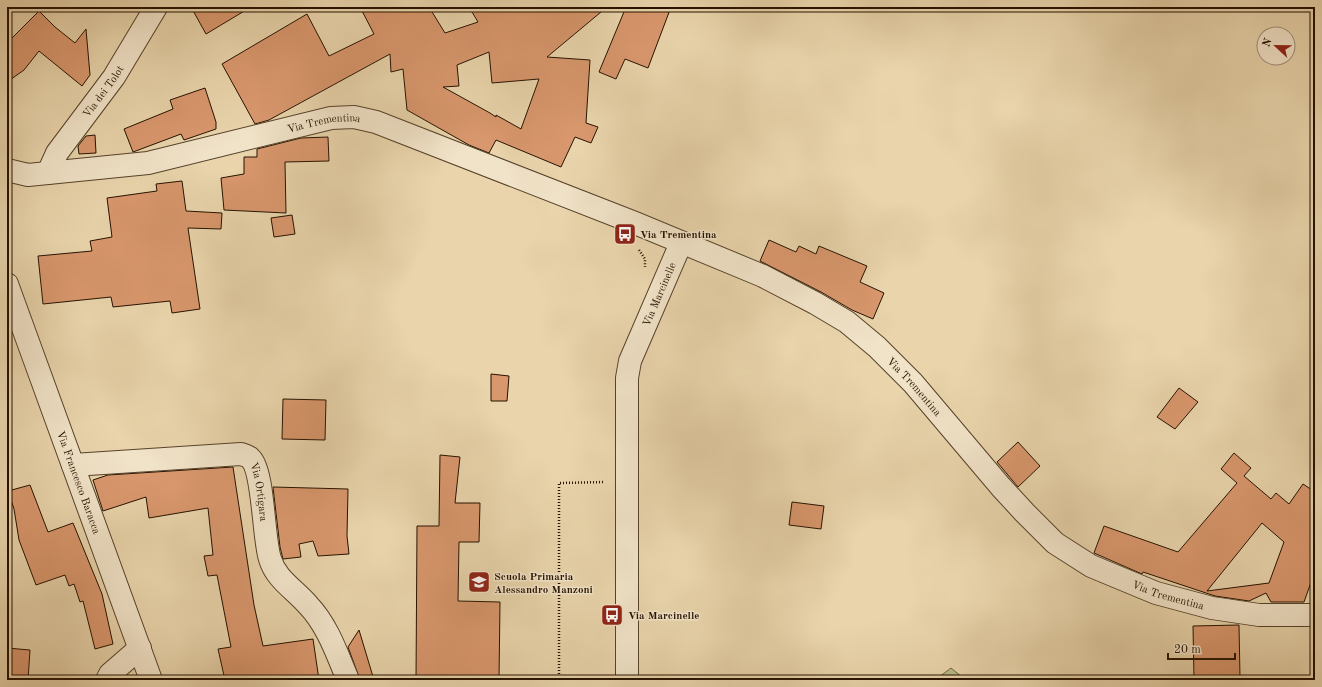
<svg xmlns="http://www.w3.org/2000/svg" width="1322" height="687" font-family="'Old Standard TT',serif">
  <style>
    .cemetery { fill: url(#cemetery-stones); stroke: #6e6744 }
    .building { fill: #d9976d; stroke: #251200; fill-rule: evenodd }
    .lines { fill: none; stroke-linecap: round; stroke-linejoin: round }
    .street-casing { stroke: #56422b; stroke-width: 24 }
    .path { stroke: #251200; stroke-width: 2.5; stroke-dasharray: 1 2; stroke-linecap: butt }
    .street { stroke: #f1e3c8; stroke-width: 22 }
    .labels { text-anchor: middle; stroke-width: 3; stroke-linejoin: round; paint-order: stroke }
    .street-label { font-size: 11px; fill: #251200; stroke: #f1e3c8 }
    .poi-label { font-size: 11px; font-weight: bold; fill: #251200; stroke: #f1e3c8; text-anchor: start }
  </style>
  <defs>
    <pattern id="cemetery-stones" width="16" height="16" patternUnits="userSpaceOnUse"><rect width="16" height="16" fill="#b8bc88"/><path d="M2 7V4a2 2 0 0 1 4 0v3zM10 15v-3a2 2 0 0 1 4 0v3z" fill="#9ea174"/></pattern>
  </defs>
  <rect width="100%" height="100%" fill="#e9d4ab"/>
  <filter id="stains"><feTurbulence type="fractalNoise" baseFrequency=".005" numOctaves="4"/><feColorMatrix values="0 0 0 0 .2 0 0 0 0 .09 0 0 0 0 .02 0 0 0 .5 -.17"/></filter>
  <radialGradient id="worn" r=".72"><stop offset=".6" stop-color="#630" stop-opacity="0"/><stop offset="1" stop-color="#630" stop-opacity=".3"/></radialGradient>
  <path class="cemetery" d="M 951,668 L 962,677 L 972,677 L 972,680 L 920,680 L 920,677 L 939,677 Z"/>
  <g class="building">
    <path d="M 191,7 L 251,7 L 206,34 Z"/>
    <path d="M 360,7 L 429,7 L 445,33 L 478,22 L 469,7 L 607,7 L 547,57 L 590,60 L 586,123 L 598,127 L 591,143 L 575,137 L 561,167 L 496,140 L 489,153 L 469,145 L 407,110 L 403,69 L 391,72 L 390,54 L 269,120 L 255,124 L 222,64 L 307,14 L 329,56 L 374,34 ZM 489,52 L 492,83 L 539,79 L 521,129 L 496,115 L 496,117 L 490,113 L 443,87 L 459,86 L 457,65 Z"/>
    <path d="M 626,7 L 671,7 L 648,68 L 625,59 L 616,79 L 599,72 Z"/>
    <path d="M 39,11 L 55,27 L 75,43 L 86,29 L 90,75 L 82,86 L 39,51 L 24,70 L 7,82 L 7,43 Z"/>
    <path d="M 205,88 L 216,122 L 216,129 L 184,140 L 181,134 L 133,152 L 124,129 L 173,109 L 170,100 Z"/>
    <path d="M 95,135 L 96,153 L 79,154 L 78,146 L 86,136 Z"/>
    <path d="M 328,137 L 329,161 L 285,162 L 286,213 L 224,210 L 221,178 L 244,174 L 244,157 L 257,157 L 257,149 L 301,138 Z"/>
    <path d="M 182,181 L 186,211 L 222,213 L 221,229 L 188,228 L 200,309 L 172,313 L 170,301 L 113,307 L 111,297 L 43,304 L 38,256 L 92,251 L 90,241 L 112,237 L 107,198 L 157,191 L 156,184 Z"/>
    <path d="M 292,215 L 295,234 L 274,237 L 271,218 Z"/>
    <path d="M 769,240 L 796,252 L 799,246 L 816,254 L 819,246 L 867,266 L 860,282 L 884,293 L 873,319 L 852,310 L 821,292 L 760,261 Z"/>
    <path d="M 491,374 L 509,376 L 507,401 L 491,401 Z"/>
    <path d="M 1179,388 L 1198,402 L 1175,429 L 1157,417 Z"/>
    <path d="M 283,399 L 326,400 L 325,440 L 282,439 Z"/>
    <path d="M 1018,442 L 1040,466 L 1018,487 L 997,462 Z"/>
    <path d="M 1234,453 L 1251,468 L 1244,476 L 1271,499 L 1276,493 L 1289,504 L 1303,484 L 1315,492 L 1315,571 L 1304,602 L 1271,602 L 1266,593 L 1249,601 L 1215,596 L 1143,572 L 1142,574 L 1094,553 L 1104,526 L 1178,552 L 1237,483 L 1221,469 ZM 1262,523 L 1284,542 L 1269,583 L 1207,591 Z"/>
    <path d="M 440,455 L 460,457 L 455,503 L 480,503 L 479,542 L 459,542 L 458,601 L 500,602 L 499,680 L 416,680 L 417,526 L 439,526 Z"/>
    <path d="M 233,467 L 254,605 L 263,646 L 313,639 L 319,680 L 225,680 L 218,649 L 231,647 L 217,575 L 208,576 L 204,556 L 213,555 L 208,508 L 149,518 L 146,497 L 103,511 L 93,480 L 108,475 Z"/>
    <path d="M 30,485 L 48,532 L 73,523 L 102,594 L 113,644 L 95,649 L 83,601 L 80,602 L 74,584 L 69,586 L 65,575 L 36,585 L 19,540 L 14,509 L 8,491 Z"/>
    <path d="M 273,487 L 348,489 L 347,536 L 349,554 L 318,556 L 313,541 L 299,544 L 301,557 L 283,559 L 280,547 Z"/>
    <path d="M 792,502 L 824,506 L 821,529 L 789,525 Z"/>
    <path d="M 1239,625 L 1240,678 L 1194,679 L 1193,626 Z"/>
    <path d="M 359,630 L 374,680 L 360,680 L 348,647 Z"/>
    <path d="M 7,648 L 30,650 L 28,680 L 7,680 Z"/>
  </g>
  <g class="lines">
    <g class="street-casing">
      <g id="street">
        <path id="s1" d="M 7,170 L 28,175 L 148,163 L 331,118 L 354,117 L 376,122 L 635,223 L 763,276 L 815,303 L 847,322 L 877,347 L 913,383 L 1001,487 L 1025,513 L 1055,543 L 1091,566 L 1156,593 L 1212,608 L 1259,615 L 1315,615"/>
        <path id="s2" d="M 48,173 L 57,153 L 114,77 L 156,7"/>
        <path id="s3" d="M 7,284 L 151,680"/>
        <path id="s4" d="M 73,465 L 241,454 C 244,455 248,456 250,458 C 264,470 263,538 270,559 C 276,579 294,589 308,605 C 328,626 337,654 348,680"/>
        <path d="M 107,680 L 110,674 L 140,648"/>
        <path id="s5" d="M 627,680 L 627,378 L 630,361 L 681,243"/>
      </g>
    </g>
    <g class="path">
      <path d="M 639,250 L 645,259 L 645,267"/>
      <path d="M 559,680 L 559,483 L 605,482"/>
    </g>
    <use href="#street" class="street"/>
  </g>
  <defs>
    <g id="bus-square" transform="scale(1.15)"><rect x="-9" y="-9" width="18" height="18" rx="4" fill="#8f2418" stroke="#f1e3c8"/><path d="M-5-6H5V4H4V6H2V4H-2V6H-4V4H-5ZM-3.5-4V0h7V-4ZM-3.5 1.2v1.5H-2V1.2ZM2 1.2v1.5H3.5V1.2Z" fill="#fff"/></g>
    <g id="school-square" transform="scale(1.15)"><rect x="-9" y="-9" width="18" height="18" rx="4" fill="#8f2418" stroke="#f1e3c8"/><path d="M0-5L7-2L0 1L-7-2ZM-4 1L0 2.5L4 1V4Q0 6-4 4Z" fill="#fff"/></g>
  </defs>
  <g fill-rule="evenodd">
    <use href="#bus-square" x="625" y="234"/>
    <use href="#school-square" x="479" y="582"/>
    <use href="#bus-square" x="612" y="615"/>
  </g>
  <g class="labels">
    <g class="street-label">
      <text dy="4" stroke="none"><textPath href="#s2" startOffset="99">Via dei Tolot</textPath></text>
      <text dy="4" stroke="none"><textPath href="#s1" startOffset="323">Via Trementina</textPath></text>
      <text dy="4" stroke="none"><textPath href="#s5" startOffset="392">Via Marcinelle</textPath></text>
      <text dy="4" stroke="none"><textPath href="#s1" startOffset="982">Via Trementina</textPath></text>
      <text dy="4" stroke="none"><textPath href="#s3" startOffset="211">Via Francesco Baracca</textPath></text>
      <text dy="4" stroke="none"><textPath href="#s4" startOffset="214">Via Ortigara</textPath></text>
      <text dy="4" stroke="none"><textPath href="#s1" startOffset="1318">Via Trementina</textPath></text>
    </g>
    <g class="poi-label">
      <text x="640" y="238">Via Trementina</text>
      <text x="494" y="580">Scuola Primaria<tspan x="494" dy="13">Alessandro Manzoni</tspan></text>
      <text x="628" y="619">Via Marcinelle</text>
    </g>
  </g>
  <rect width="1322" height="687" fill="none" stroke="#e9d4ab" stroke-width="24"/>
  <rect x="8" y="8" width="1306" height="671" fill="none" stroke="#251200" stroke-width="2"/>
  <rect x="12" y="12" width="1298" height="663" fill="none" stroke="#251200"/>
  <g transform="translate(1276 46) rotate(292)"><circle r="19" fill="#f1e3c8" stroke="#9f8f78"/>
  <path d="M0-3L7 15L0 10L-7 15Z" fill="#8f2418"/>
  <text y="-6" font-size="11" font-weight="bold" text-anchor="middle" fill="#251200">N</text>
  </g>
  <path d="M1168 653v6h67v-6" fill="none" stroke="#251200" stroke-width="2"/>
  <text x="1174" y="653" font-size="12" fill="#251200" stroke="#f1e3c8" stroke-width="3" paint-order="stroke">20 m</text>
  <rect width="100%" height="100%" filter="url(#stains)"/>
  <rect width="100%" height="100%" fill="url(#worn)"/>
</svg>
